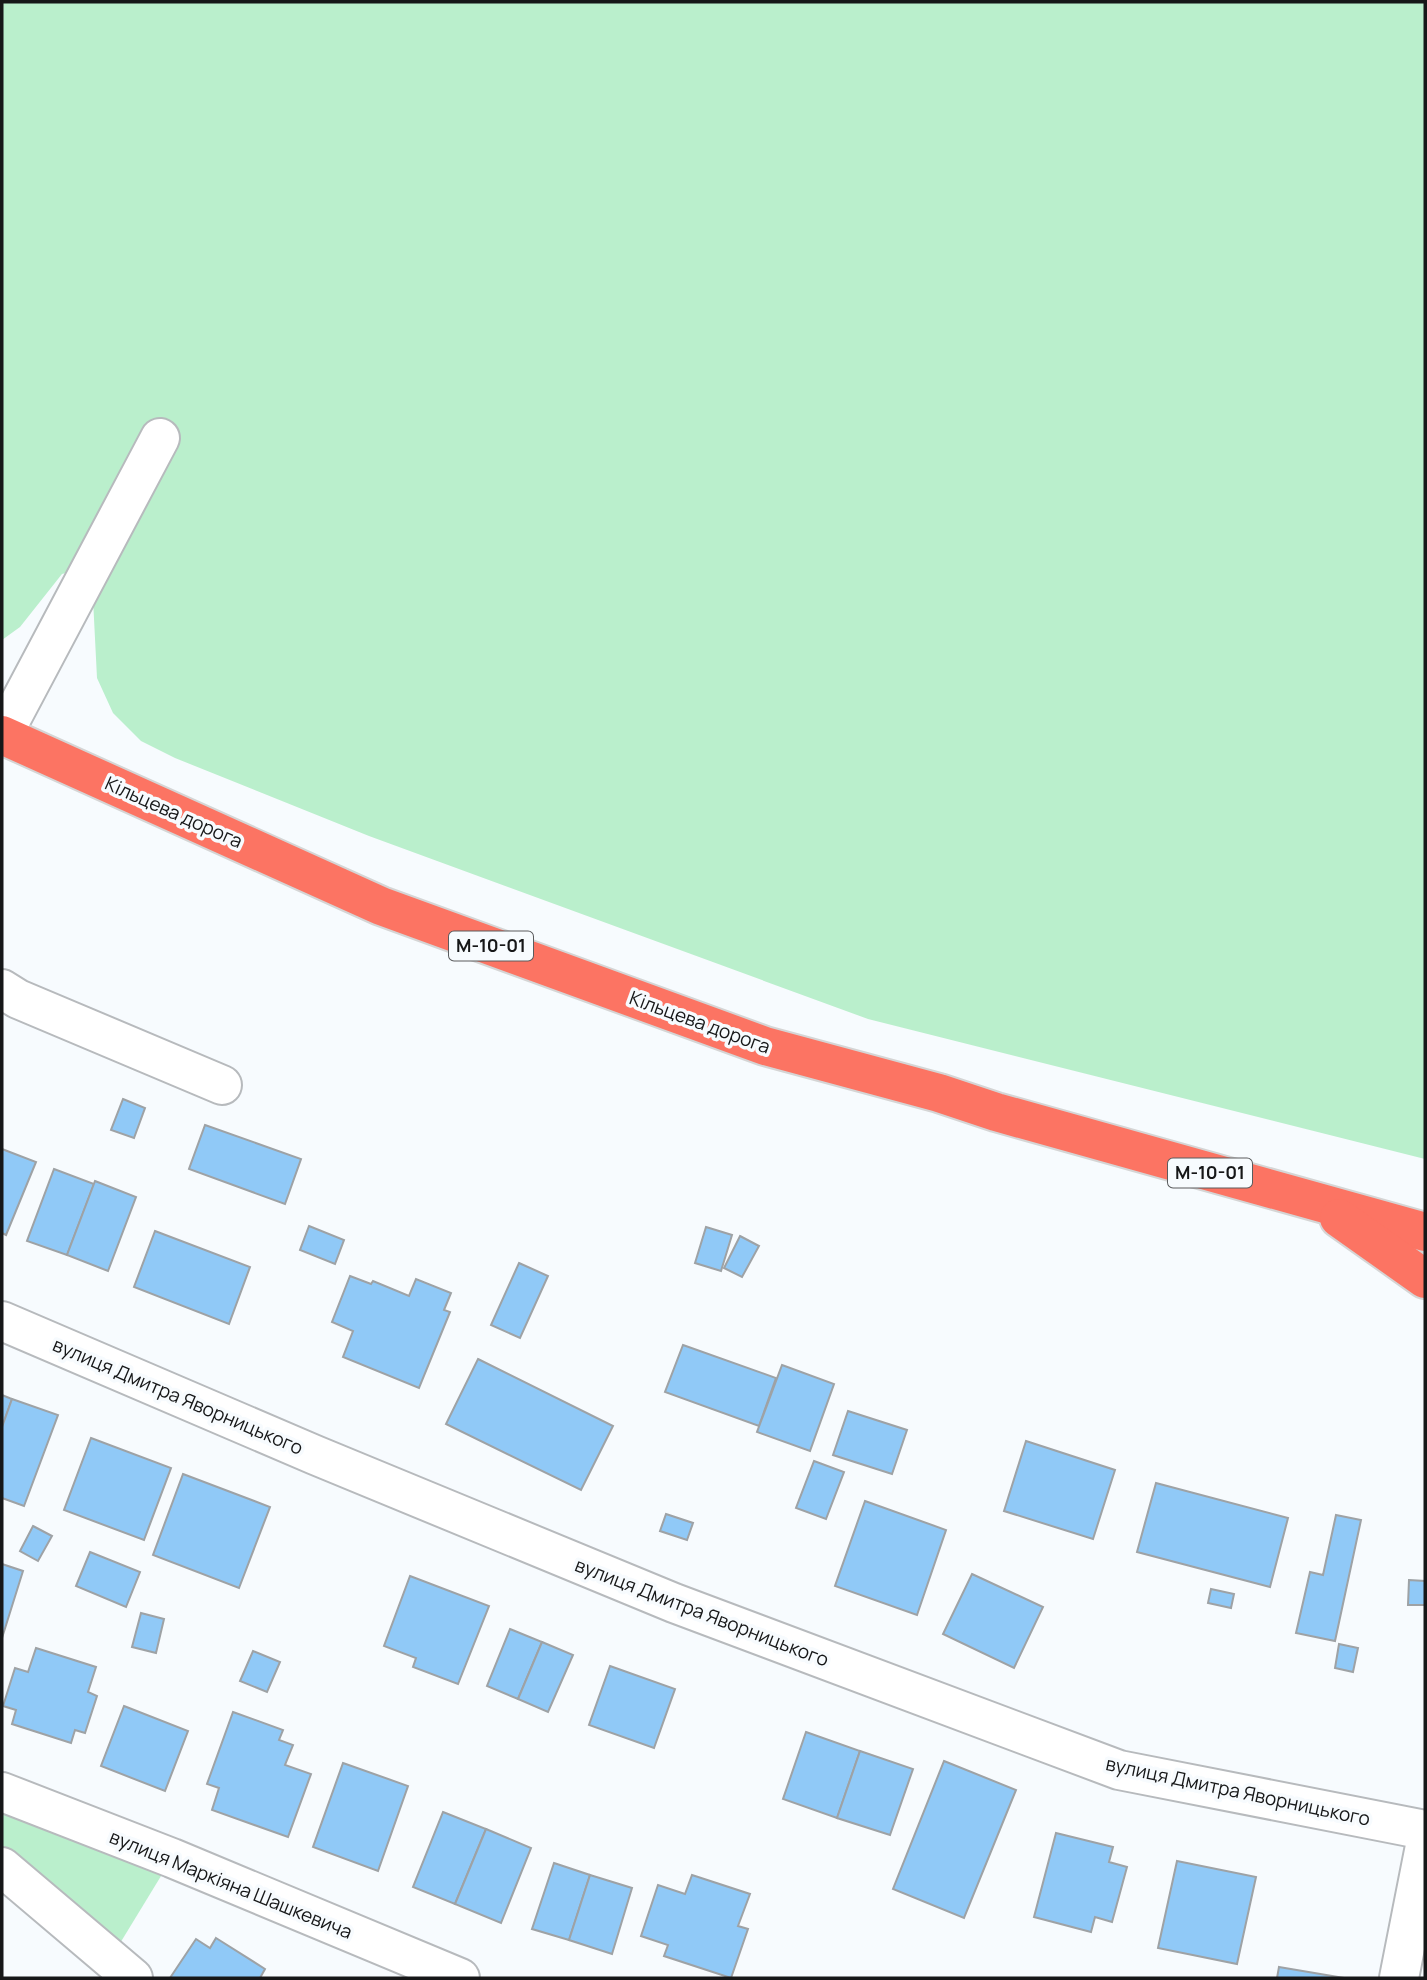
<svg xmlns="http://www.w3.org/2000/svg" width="1427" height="1980" font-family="Manrope,sans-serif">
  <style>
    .green { fill: #baefcc }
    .building { fill: #90c9f7; stroke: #9ea2a5; stroke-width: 2 }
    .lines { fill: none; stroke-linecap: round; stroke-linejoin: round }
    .minor-casing { stroke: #b7babd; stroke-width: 42 }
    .highway-casing { stroke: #d5d5d5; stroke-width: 42 }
    .minor { stroke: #fff; stroke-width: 38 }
    .highway { stroke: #fc7463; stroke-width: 38 }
    .labels { text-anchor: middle; stroke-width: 7; stroke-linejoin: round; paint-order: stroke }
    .shield { fill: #f7fbfe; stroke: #5a5b5d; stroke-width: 2 }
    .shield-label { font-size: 18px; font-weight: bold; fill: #161718 }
    .street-label { font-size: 19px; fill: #161718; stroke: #f7fbfe }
  </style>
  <rect width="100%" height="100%" fill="#f7fbfe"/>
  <g class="green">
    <path d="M 2,2 L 1425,2 L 1425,1159 L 868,1019 L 369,836 L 175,758 L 141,741 L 113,713 L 97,678 L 93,599 L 80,569 L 62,574 L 20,627 L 2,640 Z"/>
    <path d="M 2,1792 L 172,1858 L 111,1958 L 2,1867 Z"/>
  </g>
  <g class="building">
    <path d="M 123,1099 L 145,1108 L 134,1138 L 111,1130 Z"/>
    <path d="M 205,1125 L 301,1159 L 285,1204 L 189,1169 Z"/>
    <path d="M 2,1149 L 36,1162 L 6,1235 L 2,1233 Z"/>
    <path d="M 54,1169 L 94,1184 L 67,1255 L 27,1241 Z"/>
    <path d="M 95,1181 L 136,1197 L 108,1271 L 67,1255 Z"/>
    <path d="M 309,1226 L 344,1240 L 335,1264 L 300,1250 Z"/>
    <path d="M 706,1227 L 732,1235 L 721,1271 L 695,1263 Z"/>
    <path d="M 155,1231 L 250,1267 L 229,1324 L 134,1287 Z"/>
    <path d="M 740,1236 L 759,1246 L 742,1277 L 724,1268 Z"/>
    <path d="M 519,1263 L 548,1276 L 520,1338 L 491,1325 Z"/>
    <path d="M 350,1276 L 371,1284 L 373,1281 L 409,1296 L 416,1279 L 451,1293 L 444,1310 L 450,1312 L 419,1388 L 343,1357 L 353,1331 L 332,1322 Z"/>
    <path d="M 683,1345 L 776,1378 L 759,1426 L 665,1392 Z"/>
    <path d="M 478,1359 L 613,1426 L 581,1490 L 446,1424 Z"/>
    <path d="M 782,1365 L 834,1384 L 810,1451 L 757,1432 Z"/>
    <path d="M 2,1395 L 12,1399 L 2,1427 Z"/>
    <path d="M 12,1399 L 58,1415 L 24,1506 L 2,1498 L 2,1427 Z"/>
    <path d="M 848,1411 L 907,1430 L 892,1474 L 833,1455 Z"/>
    <path d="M 91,1438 L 171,1468 L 144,1540 L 64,1510 Z"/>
    <path d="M 1026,1441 L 1115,1470 L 1093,1539 L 1004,1511 Z"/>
    <path d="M 814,1461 L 844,1472 L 826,1519 L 796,1508 Z"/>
    <path d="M 183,1474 L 270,1507 L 239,1588 L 153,1555 Z"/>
    <path d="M 1156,1483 L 1288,1518 L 1270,1587 L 1137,1552 Z"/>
    <path d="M 865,1501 L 946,1530 L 917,1615 L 835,1586 Z"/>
    <path d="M 666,1514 L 693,1523 L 687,1540 L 660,1531 Z"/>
    <path d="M 1336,1515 L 1361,1520 L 1335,1641 L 1296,1633 L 1310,1572 L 1323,1575 Z"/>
    <path d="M 33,1526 L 52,1536 L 38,1561 L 20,1551 Z"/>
    <path d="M 90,1552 L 140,1572 L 126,1607 L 76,1586 Z"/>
    <path d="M 2,1564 L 23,1571 L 2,1638 Z"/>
    <path d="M 972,1574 L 1043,1607 L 1014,1668 L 943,1634 Z"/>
    <path d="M 410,1576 L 489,1606 L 458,1684 L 413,1667 L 416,1658 L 384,1646 Z"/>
    <path d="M 1409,1580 L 1425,1581 L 1425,1605 L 1408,1605 Z"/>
    <path d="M 1211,1589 L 1234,1594 L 1231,1608 L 1208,1603 Z"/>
    <path d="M 141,1613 L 164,1619 L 156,1653 L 132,1647 Z"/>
    <path d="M 510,1629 L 542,1642 L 518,1699 L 487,1686 Z"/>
    <path d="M 542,1642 L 573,1655 L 548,1712 L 518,1699 Z"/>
    <path d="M 1339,1644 L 1358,1648 L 1353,1672 L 1335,1668 Z"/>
    <path d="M 36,1648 L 96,1667 L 88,1692 L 97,1696 L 85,1733 L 75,1730 L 71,1743 L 12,1724 L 16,1710 L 3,1706 L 15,1668 L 28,1672 Z"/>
    <path d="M 253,1651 L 280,1662 L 267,1692 L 240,1681 Z"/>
    <path d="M 610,1666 L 675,1689 L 654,1748 L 589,1725 Z"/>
    <path d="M 124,1706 L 188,1731 L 165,1791 L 101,1766 Z"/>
    <path d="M 233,1712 L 283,1730 L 279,1740 L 293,1745 L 285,1765 L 311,1774 L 288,1837 L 212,1810 L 219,1788 L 207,1784 Z"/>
    <path d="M 806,1732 L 860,1751 L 837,1818 L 783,1799 Z"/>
    <path d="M 860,1751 L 913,1769 L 890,1835 L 837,1818 Z"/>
    <path d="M 944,1761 L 1016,1790 L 964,1918 L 893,1889 Z"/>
    <path d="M 343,1763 L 408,1786 L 378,1871 L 313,1847 Z"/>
    <path d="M 443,1812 L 486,1829 L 455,1904 L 413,1887 Z"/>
    <path d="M 486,1829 L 531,1848 L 501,1923 L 455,1904 Z"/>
    <path d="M 1056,1833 L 1113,1847 L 1109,1862 L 1127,1867 L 1112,1922 L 1095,1917 L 1091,1932 L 1034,1917 Z"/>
    <path d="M 1177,1861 L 1256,1877 L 1237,1964 L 1158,1948 Z"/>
    <path d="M 554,1863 L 590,1875 L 569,1940 L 532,1929 Z"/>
    <path d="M 590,1875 L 632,1888 L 612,1954 L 569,1940 Z"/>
    <path d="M 692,1875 L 750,1894 L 738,1926 L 748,1929 L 731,1978 L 664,1956 L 668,1945 L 641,1936 L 658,1885 L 685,1894 Z"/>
    <path d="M 216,1938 L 265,1969 L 260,1978 L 170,1978 L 196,1939 L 210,1948 Z"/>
    <path d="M 1279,1967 L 1344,1978 L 1277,1978 Z"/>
  </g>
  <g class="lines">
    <g class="minor-casing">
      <g id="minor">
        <path d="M 2,736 L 160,438"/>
        <path d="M 2,989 L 18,999 L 222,1085"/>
        <path d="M 2,1321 L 315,1455 L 674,1603 L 1119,1770 L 1425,1830"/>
        <path d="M 2,1792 L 172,1858 L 460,1978"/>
        <path d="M 2,1867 L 133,1978"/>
        <path d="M 1399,1978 L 1425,1846"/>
      </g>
    </g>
    <g class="highway-casing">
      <g id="highway">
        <path d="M 2,735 L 381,906 L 765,1046 L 939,1093 L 996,1112 L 1425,1232"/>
        <path d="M 1339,1218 L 1425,1279"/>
      </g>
    </g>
    <use href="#minor" class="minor"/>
    <use href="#highway" class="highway"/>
  </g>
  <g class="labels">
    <g class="shield">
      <rect x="449" y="931.5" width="84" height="29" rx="5"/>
      <rect x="1168" y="1158.5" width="84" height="29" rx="5"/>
    </g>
    <g class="shield-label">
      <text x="491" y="952">М-10-01</text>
      <text x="1210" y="1179">М-10-01</text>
    </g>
    <g class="street-label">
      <text transform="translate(174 812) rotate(24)" y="7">Кільцева дорога</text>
      <text transform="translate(700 1022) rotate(20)" y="7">Кільцева дорога</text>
      <text transform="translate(178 1396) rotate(23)" y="7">вулиця Дмитра Яворницького</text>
      <text transform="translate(702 1612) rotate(21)" y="7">вулиця Дмитра Яворницького</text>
      <text transform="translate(1238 1791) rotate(12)" y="7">вулиця Дмитра Яворницького</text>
      <text transform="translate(231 1884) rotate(22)" y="7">вулиця Маркіяна Шашкевича</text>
    </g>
  </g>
  <rect width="1427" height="1980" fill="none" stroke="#161718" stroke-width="7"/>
</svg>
